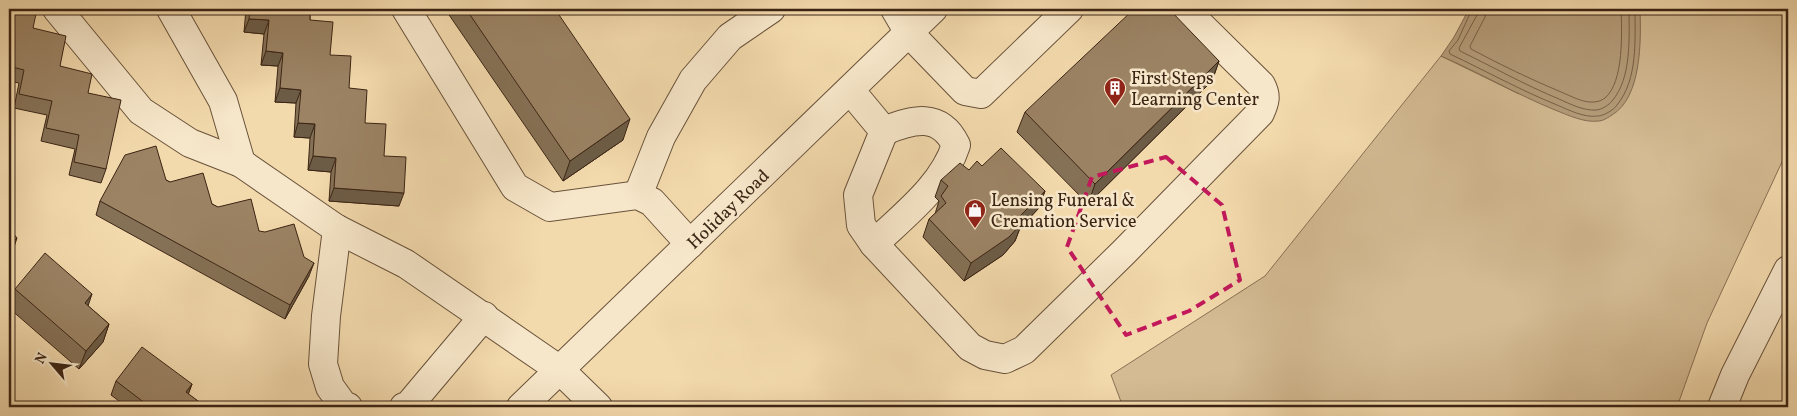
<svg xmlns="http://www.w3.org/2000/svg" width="1797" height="416" font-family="Vollkorn,serif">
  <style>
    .green { fill: #d4bb93; stroke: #887054 }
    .water { fill: #b49c79; stroke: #846c51 }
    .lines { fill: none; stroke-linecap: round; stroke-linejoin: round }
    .shore { stroke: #786046; stroke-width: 1 }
    .minor-casing { stroke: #69523a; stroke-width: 30 }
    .minor { stroke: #f7e7ca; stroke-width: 28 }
    .wall { fill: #857156; stroke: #3b2414 }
    .shaded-wall { fill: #6c5c46; stroke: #3b2414 }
    .building { fill: #9b8364; stroke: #3b2414 }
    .marked { fill: none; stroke: #c2185b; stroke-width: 4; stroke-dasharray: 10 6; stroke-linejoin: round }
    .labels { text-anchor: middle; stroke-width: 5; stroke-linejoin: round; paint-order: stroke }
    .poi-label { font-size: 18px; fill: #3b2414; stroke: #f7e7ca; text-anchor: start }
    .street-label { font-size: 18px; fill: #3b2414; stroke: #f7e7ca }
  </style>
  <rect width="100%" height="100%" fill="#f3daad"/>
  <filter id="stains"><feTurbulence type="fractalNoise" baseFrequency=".004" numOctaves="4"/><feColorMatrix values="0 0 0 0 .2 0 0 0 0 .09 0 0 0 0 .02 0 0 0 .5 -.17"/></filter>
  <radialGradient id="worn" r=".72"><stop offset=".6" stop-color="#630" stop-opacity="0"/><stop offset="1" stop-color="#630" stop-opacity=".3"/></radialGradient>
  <path class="green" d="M 1566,9 L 1788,9 L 1788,149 L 1707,323 L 1677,407 L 1123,407 L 1111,375 L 1265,276 L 1441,56 L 1519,94 Z"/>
  <path class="water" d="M 1469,9 L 1640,9 C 1641,40 1642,97 1612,115 C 1609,117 1603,121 1599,121 C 1584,123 1568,115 1555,110 C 1516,94 1480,73 1441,56 L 1454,37 Z"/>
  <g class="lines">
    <g class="shore">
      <path d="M 1472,9 L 1458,40 L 1449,51 L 1450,54 C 1486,71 1520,90 1557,105 C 1569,110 1584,118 1598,116 C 1603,116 1614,110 1617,105 C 1638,79 1635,40 1635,9"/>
      <path d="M 1478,9 L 1477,15 L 1459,48 L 1460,51 C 1493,67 1525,85 1559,99 C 1570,104 1584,111 1596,110 C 1601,110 1609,105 1612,101 C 1632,78 1629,37 1629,9"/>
      <path d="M 1486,9 L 1485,17 L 1470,46 L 1471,49 C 1501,65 1530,79 1561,92 C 1571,96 1583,103 1594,102 C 1598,102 1602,100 1605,98 C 1624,82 1622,31 1621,9"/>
    </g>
    <g class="minor-casing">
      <g id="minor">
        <path d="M 57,9 L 141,111 L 190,143 L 241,163 L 337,229 L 406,264 L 560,370 L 598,407"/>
        <path d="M 171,9 L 223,101 L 241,163"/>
        <path d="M 406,9 L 515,187 L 550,207 L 638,195 L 652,202 L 690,244"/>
        <path d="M 895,9 L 909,33 L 965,91 L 981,94 L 1069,9"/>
        <path d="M 850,90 L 884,131 L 858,195 L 861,225 L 874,244 L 970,347 L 985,355 L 1005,359 L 1024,350 L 1124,252 L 1260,113 C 1265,102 1267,96 1261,85 L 1184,9"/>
        <path d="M 638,195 L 661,137 L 693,80 L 730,37 L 771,9"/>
        <path d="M 337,229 L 326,316 L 323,364 L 330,387 L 343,405 L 348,407"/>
        <path d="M 874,244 C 904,215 943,186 956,145 C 940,112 913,119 884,131"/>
        <path d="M 404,407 L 409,405 L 484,316"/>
        <path d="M 521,407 L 933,9"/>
        <path d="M 1722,407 L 1735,375 L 1788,270"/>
      </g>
    </g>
    <use href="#minor" class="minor"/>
  </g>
  <g class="wall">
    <path d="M 9,9 L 33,28 L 60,66 L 88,93 L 106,169 L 101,183 L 69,175 L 75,149 L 41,141 L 47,115 L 14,108 L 19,83 L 9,81 Z"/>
    <path d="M 246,9 L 310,9 L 310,20 L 330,55 L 349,88 L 365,123 L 384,156 L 399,206 L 329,201 L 331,172 L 308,170 L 310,138 L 294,137 L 296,103 L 275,102 L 278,66 L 261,65 L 264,34 L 244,32 Z"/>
    <path d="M 445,9 L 555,9 L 623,140 L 563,181 Z"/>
    <path d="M 1231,9 L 1245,9 L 1238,15 Z"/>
    <path d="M 1219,61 L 1212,81 L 1088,204 L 1017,132 L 1025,112 Z"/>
    <path d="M 982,166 L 1045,191 L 1038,209 L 1020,228 L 1015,241 L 1003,255 L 964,281 L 923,237 L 929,219 L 935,214 L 939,201 L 935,197 L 941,180 L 969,170 Z"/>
    <path d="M 166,180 L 212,204 L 259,231 L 309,276 L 285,319 L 96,215 L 100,201 Z"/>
    <path d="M 15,289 L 88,306 L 109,324 L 103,342 L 79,369 L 9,308 L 9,305 Z"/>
    <path d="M 116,381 L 192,384 L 188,394 L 206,407 L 127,407 L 111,395 Z"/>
  </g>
  <g class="shaded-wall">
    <path d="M 1240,9 L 1245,9 L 1238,15 Z"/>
    <path d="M 249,19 L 269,20 L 264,34 L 244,32 Z"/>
    <path d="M 266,51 L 283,53 L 278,66 L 261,65 Z"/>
    <path d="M 1219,61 L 1212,81 L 1088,204 L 1095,184 Z"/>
    <path d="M 280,88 L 301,90 L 296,103 L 275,102 Z"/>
    <path d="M 630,119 L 623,140 L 563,181 L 570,161 Z"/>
    <path d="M 298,123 L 315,124 L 310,138 L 294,137 Z"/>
    <path d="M 313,156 L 336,158 L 331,172 L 308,170 Z"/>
    <path d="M 334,188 L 404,193 L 399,206 L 329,201 Z"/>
    <path d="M 1045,191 L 1038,209 L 1020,228 L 1015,241 L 1003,255 L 964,281 L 971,263 Z"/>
    <path d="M 17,238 L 11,256 L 9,258 L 9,246 Z"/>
    <path d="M 314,263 L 309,276 L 285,319 L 290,305 Z"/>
    <path d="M 92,294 L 86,312 L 85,303 Z"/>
    <path d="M 109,324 L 103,342 L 79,369 L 86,351 Z"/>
    <path d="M 192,384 L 187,398 L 186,392 Z"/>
  </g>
  <g class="building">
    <path d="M 9,9 L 37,9 L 33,28 L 66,36 L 60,66 L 92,74 L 88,93 L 121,100 L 106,169 L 74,162 L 79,135 L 46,128 L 52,101 L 19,94 L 24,70 L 9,66 Z"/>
    <path d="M 250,9 L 310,9 L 310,20 L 333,22 L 330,55 L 351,56 L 349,88 L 367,90 L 365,123 L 386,124 L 384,156 L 406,157 L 404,193 L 334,188 L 336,158 L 313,156 L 315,124 L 298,123 L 301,90 L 280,88 L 283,53 L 266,51 L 269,20 L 249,19 Z"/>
    <path d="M 466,9 L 555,9 L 630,119 L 570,161 Z"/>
    <path d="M 1134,9 L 1169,9 L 1219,61 L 1095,184 L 1025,112 Z"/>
    <path d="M 156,146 L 166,180 L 170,182 L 203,173 L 212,204 L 218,207 L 251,199 L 259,231 L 265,232 L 294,224 L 304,257 L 314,263 L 290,305 L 100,201 L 125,155 Z"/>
    <path d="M 1001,148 L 1045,191 L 1017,219 L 1021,224 L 1009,237 L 971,263 L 929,219 L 946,203 L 941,196 L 948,186 L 941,180 L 960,163 L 969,170 L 977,161 L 982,166 Z"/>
    <path d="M 9,228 L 17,238 L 9,246 Z"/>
    <path d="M 45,253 L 92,294 L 85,303 L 109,324 L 86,351 L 15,289 Z"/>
    <path d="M 142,347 L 192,384 L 186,392 L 206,407 L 150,407 L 116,381 Z"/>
  </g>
  <path class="marked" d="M 1166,157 L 1222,205 L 1240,280 L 1189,311 L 1126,335 L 1067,247 L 1092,177 Z"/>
  <defs>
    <g id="building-pin" transform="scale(1.125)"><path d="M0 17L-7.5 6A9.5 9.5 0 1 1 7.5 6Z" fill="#8f2418" stroke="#f7e7ca"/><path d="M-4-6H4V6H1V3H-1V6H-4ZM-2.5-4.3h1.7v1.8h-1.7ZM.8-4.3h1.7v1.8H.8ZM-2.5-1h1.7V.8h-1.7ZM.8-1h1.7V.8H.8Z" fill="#fff"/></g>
    <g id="shop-pin" transform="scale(1.125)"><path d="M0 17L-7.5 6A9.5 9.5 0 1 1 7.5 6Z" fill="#8f2418" stroke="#f7e7ca"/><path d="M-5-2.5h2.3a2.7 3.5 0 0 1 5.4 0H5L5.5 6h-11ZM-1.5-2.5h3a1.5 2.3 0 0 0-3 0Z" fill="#fff"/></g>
  </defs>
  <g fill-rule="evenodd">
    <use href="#building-pin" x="1115" y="88"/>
    <use href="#shop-pin" x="975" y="210"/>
  </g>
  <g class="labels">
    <g class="poi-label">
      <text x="1131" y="84">First Steps<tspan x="1131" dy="21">Learning Center</tspan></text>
      <text x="991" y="206">Lensing Funeral &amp;<tspan x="991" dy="21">Cremation Service</tspan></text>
    </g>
    <g class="street-label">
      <text transform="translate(728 209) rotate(-44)" y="6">Holiday Road</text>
    </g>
  </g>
  <rect width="1797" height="416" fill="none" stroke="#f3daad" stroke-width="30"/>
  <rect x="10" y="10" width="1777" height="396" fill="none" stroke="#3b2414" stroke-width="2.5"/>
  <rect x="15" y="15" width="1767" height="386" fill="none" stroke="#3b2414"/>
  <g transform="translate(52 364) rotate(298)" stroke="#f7e7ca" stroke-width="4" paint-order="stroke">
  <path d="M0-4L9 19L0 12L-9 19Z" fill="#3b2414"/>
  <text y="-8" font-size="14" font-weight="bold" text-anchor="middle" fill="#3b2414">N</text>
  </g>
  <rect width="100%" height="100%" filter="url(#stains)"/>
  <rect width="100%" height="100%" fill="url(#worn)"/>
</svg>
